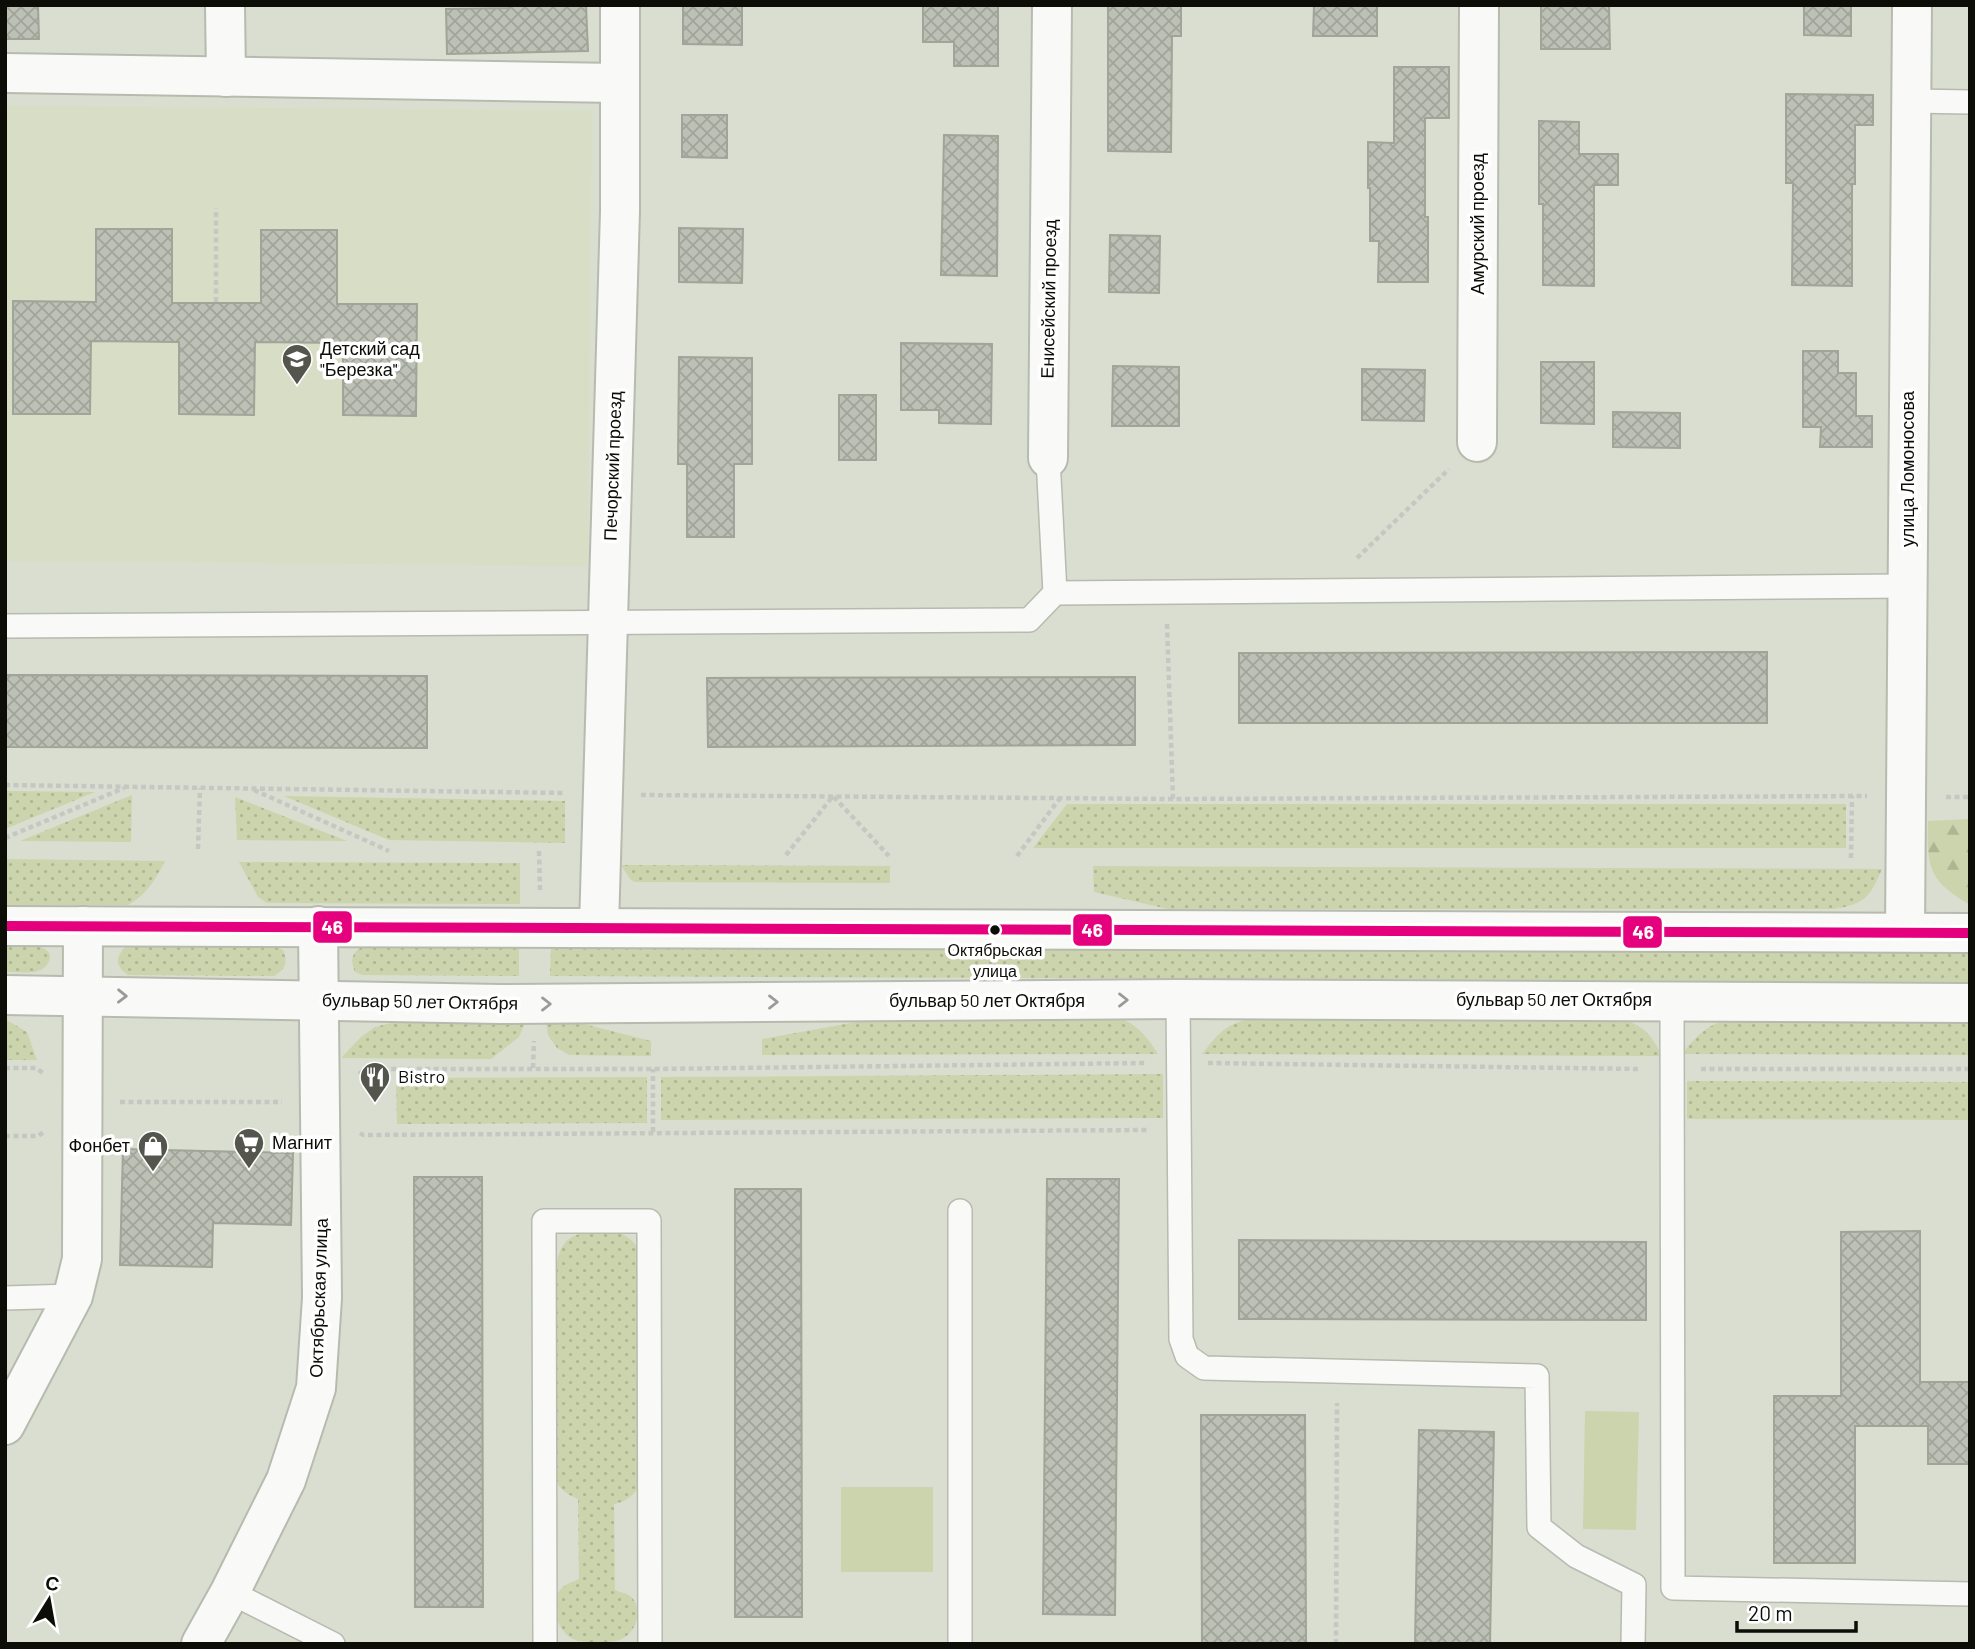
<svg xmlns="http://www.w3.org/2000/svg" width="1975" height="1649" font-family="Barlow,sans-serif">
  <style>
    .built { fill: #d8dec6 }
    .grass { fill: url(#grass-dots) }
    .forest { fill: url(#forest-firs) }
    .green { fill: #cbd4ac }
    .building { fill: url(#building-cross-hatch); stroke: #a1a498; stroke-width: 2 }
    .lines { fill: none; stroke-linecap: round; stroke-linejoin: round }
    .service-casing { stroke: #b7baaf; stroke-width: 26 }
    .minor-casing { stroke: #b7baaf; stroke-width: 42 }
    .tertiary-casing { stroke: #b7baaf; stroke-width: 42 }
    .primary-casing { stroke: #b7baaf; stroke-width: 42 }
    .path { stroke: #c6c7c3; stroke-width: 4.5; stroke-dasharray: 5 3.5; stroke-linecap: butt }
    .service { stroke: #f9faf8; stroke-width: 23 }
    .minor { stroke: #f9faf8; stroke-width: 38 }
    .tertiary { stroke: #f9faf8; stroke-width: 38 }
    .primary { stroke: #f9faf8; stroke-width: 38 }
    .bus-1-casing { stroke: #fff; stroke-width: 16 }
    .bus-1 { stroke: #e5007d; stroke-width: 10 }
    .oneway { stroke: #9a9b97 }
    .bus-dot { fill: #0c0d06; stroke: #fff; stroke-width: 2.5 }
    .labels { text-anchor: middle; stroke-width: 7; stroke-linejoin: round; paint-order: stroke }
    .bus-label { font-size: 16px; fill: #0c0d06; stroke: #fff }
    .street-label { font-size: 18px; fill: #0c0d06; stroke: #fff }
    .poi-label { font-size: 18px; fill: #0c0d06; stroke: #fff; text-anchor: start }
    .line-badge { stroke: #fff; stroke-width: 2.5 }
    .badge-label { font-size: 19px; text-anchor: middle; font-weight: bold; fill: #fff }
  </style>
  <defs>
    <pattern id="grass-dots" width="8" height="8" patternUnits="userSpaceOnUse" patternTransform="scale(1.75)"><rect width="8" height="8" fill="#cbd4ac"/><path d="M2 2h.1M6 6h.1" fill="none" stroke="#adb592" stroke-width="1.8" stroke-linecap="round"/></pattern>
    <pattern id="forest-firs" width="22" height="20" patternUnits="userSpaceOnUse" patternTransform="scale(1.75)"><rect width="22" height="20" fill="#cbd4ac"/><path d="M5 1l3.5 6h-7zM16 11l3.5 6h-7z" fill="#adb592"/></pattern>
    <pattern id="building-cross-hatch" width="8" height="8" patternUnits="userSpaceOnUse" patternTransform="scale(1.75)"><rect width="8" height="8" fill="#bdc0b5"/><path d="M0 0l8 8M0 8l8-8" fill="none" stroke="#a1a49a"/></pattern>
  </defs>
  <rect width="100%" height="100%" fill="#daded0"/>
  <path class="built" d="M 5,106 L 592,110 L 588,566 L 5,561 Z"/>
  <g class="grass">
    <path d="M 5,791 L 95,792 L 5,829 Z"/>
    <path d="M 132,795 L 131,842 L 20,841 Z"/>
    <path d="M 284,796 L 565,801 L 565,843 L 389,840 Z"/>
    <path d="M 235,797 L 347,841 L 237,840 Z"/>
    <path d="M 1067,804 L 1846,804 L 1846,848 L 1033,848 Z"/>
    <path d="M 5,859 L 165,861 C 155,880 147,894 128,905 L 5,905 Z"/>
    <path d="M 239,862 L 520,863 L 520,904 L 267,903 L 258,897 Z"/>
    <path d="M 621,865 L 890,866 L 890,883 L 635,882 L 630,879 Z"/>
    <path d="M 1093,866 L 1882,869 C 1870,897 1865,904 1834,909 L 1168,909 L 1094,892 Z"/>
    <path d="M 367,944 L 519,946 L 519,976 L 362,975 L 355,972 C 349,957 353,951 367,944 Z"/>
    <path d="M 128,945 L 275,946 L 283,950 C 288,962 286,969 274,976 L 128,975 C 114,965 115,956 128,945 Z"/>
    <path d="M 5,946 C 16,946 29,944 40,947 C 58,952 49,970 34,972 C 25,973 15,972 5,972 Z"/>
    <path d="M 551,947 L 1970,950 L 1970,982 L 550,976 Z"/>
    <path d="M 5,1019 L 27,1032 L 37,1060 L 5,1060 Z"/>
    <path d="M 526,1020 L 519,1037 L 491,1059 L 341,1058 L 361,1037 L 375,1027 L 399,1021 Z"/>
    <path d="M 1124,1020 C 1140,1027 1148,1039 1158,1054 L 762,1055 L 762,1039 L 862,1021 Z"/>
    <path d="M 1245,1020 L 1624,1020 C 1646,1027 1652,1036 1662,1056 L 1202,1054 C 1216,1037 1223,1026 1245,1020 Z"/>
    <path d="M 1726,1020 L 1970,1020 L 1970,1055 L 1682,1054 C 1696,1037 1705,1026 1726,1020 Z"/>
    <path d="M 546,1021 L 572,1021 L 651,1041 L 651,1056 L 569,1055 L 557,1048 L 548,1035 Z"/>
    <path d="M 1163,1074 L 1163,1118 L 661,1120 L 661,1077 Z"/>
    <path d="M 647,1077 L 647,1123 L 397,1124 L 396,1078 Z"/>
    <path d="M 1687,1081 L 1970,1082 L 1970,1120 L 1687,1119 Z"/>
    <path d="M 612,1231 C 628,1235 636,1241 641,1257 L 638,1489 C 631,1497 625,1502 614,1504 L 615,1590 C 619,1592 626,1593 630,1596 C 644,1607 637,1630 624,1638 C 615,1644 586,1643 576,1640 C 558,1634 548,1605 560,1590 C 565,1584 572,1582 579,1579 L 578,1499 C 567,1494 557,1489 556,1476 L 557,1262 C 563,1230 585,1232 612,1231 Z"/>
  </g>
  <path class="forest" d="M 1970,819 L 1970,905 C 1928,880 1927,868 1928,821 Z"/>
  <g class="green">
    <path d="M 1585,1411 L 1639,1412 L 1636,1530 L 1583,1529 Z"/>
    <rect x="841" y="1487" width="92" height="85"/>
  </g>
  <g class="building">
    <path d="M 5,5 L 38,5 L 39,39 L 5,39 Z"/>
    <path d="M 509,5 L 586,5 L 588,51 L 447,54 L 446,9 L 509,8 Z"/>
    <path d="M 683,5 L 742,5 L 742,45 L 683,44 Z"/>
    <path d="M 923,5 L 998,5 L 998,66 L 954,66 L 954,42 L 923,42 Z"/>
    <path d="M 1108,5 L 1181,5 L 1181,36 L 1172,36 L 1171,152 L 1108,151 Z"/>
    <path d="M 1314,5 L 1377,5 L 1377,36 L 1313,36 Z"/>
    <path d="M 1541,5 L 1609,5 L 1610,49 L 1541,49 Z"/>
    <path d="M 1804,5 L 1851,5 L 1851,36 L 1804,35 Z"/>
    <path d="M 1394,67 L 1449,67 L 1449,118 L 1425,118 L 1425,217 L 1428,217 L 1428,282 L 1378,282 L 1379,241 L 1370,241 L 1370,188 L 1368,188 L 1368,142 L 1394,143 Z"/>
    <path d="M 1786,94 L 1873,95 L 1873,125 L 1855,125 L 1855,184 L 1852,184 L 1852,286 L 1792,285 L 1793,183 L 1786,183 Z"/>
    <path d="M 682,115 L 727,115 L 727,158 L 682,157 Z"/>
    <path d="M 1539,121 L 1579,122 L 1579,154 L 1618,154 L 1618,185 L 1594,185 L 1594,286 L 1543,285 L 1543,204 L 1539,204 Z"/>
    <path d="M 944,135 L 998,136 L 997,276 L 941,275 Z"/>
    <path d="M 679,228 L 743,229 L 742,283 L 679,282 Z"/>
    <path d="M 96,229 L 172,229 L 172,303 L 261,303 L 261,230 L 337,230 L 337,304 L 417,304 L 416,416 L 343,415 L 343,343 L 255,342 L 254,415 L 179,414 L 179,342 L 91,341 L 90,414 L 13,414 L 13,301 L 96,302 Z"/>
    <path d="M 1110,235 L 1160,236 L 1159,293 L 1109,292 Z"/>
    <path d="M 901,343 L 992,344 L 991,424 L 939,423 L 939,410 L 901,410 Z"/>
    <path d="M 1803,351 L 1838,351 L 1838,373 L 1856,373 L 1856,416 L 1872,416 L 1872,447 L 1820,447 L 1821,427 L 1803,427 Z"/>
    <path d="M 679,357 L 752,358 L 752,464 L 734,464 L 734,537 L 687,537 L 687,464 L 678,464 Z"/>
    <path d="M 1541,362 L 1594,362 L 1594,424 L 1541,423 Z"/>
    <path d="M 1113,366 L 1179,367 L 1179,426 L 1112,426 Z"/>
    <path d="M 1362,369 L 1425,370 L 1424,421 L 1362,420 Z"/>
    <rect x="839" y="395" width="37" height="65"/>
    <path d="M 1613,412 L 1680,413 L 1680,448 L 1613,447 Z"/>
    <path d="M 1767,652 L 1767,723 L 1239,723 L 1239,653 Z"/>
    <path d="M 5,675 L 427,676 L 427,748 L 5,747 Z"/>
    <path d="M 1135,677 L 1135,745 L 708,747 L 707,678 Z"/>
    <path d="M 123,1149 L 293,1153 L 291,1225 L 213,1223 L 212,1267 L 120,1265 Z"/>
    <path d="M 414,1177 L 482,1177 L 483,1607 L 415,1607 Z"/>
    <path d="M 1047,1179 L 1119,1179 L 1115,1615 L 1043,1614 Z"/>
    <path d="M 735,1189 L 801,1189 L 802,1617 L 735,1617 Z"/>
    <path d="M 1920,1231 L 1920,1382 L 1970,1382 L 1970,1464 L 1928,1464 L 1928,1426 L 1855,1426 L 1855,1563 L 1774,1563 L 1774,1396 L 1841,1396 L 1841,1232 Z"/>
    <path d="M 1239,1240 L 1646,1242 L 1646,1320 L 1239,1319 Z"/>
    <path d="M 1201,1415 L 1305,1415 L 1306,1644 L 1202,1644 Z"/>
    <path d="M 1419,1430 L 1494,1432 L 1490,1644 L 1415,1644 Z"/>
  </g>
  <g class="lines">
    <g class="service-casing">
      <g id="service">
        <path d="M 1912,101 L 1970,102"/>
        <path d="M 1048,458 L 1055,593"/>
        <path d="M 5,626 L 1029,620 L 1055,593 L 1908,586"/>
        <path d="M 1178,999 L 1181,1339 L 1187,1356 L 1204,1368 L 1537,1376 L 1539,1527 L 1576,1556 L 1634,1585 L 1633,1644"/>
        <path d="M 1672,1000 L 1673,1588 L 1970,1594"/>
        <path d="M 5,1298 L 73,1296"/>
        <path d="M 230,1592 L 333,1644"/>
        <path d="M 545,1644 L 544,1221 L 649,1221 L 650,1644"/>
        <path d="M 960,1644 L 960,1211"/>
      </g>
    </g>
    <g class="minor-casing">
      <g id="minor">
        <path d="M 225,5 L 226,77"/>
        <path d="M 5,73 L 619,83"/>
        <path d="M 1477,442 L 1479,5"/>
        <path d="M 1048,458 L 1052,5"/>
        <path d="M 599,927 L 620,211 L 620,5"/>
        <path d="M 5,1425 L 73,1296 L 82,1259 L 83,926"/>
        <path d="M 201,1644 L 230,1592 L 286,1480 L 316,1388 L 322,1298 L 318,926"/>
      </g>
    </g>
    <g class="tertiary-casing">
      <path id="tertiary" d="M 1905,932 L 1912,5"/>
    </g>
    <g class="primary-casing">
      <g id="primary">
        <path d="M 5,926 L 1970,933"/>
        <path d="M 5,995 L 500,1004 L 1178,999 L 1970,1003"/>
      </g>
    </g>
    <g class="path">
      <path d="M 216,302 L 216,208"/>
      <path d="M 1357,558 L 1449,469"/>
      <path d="M 1167,624 L 1173,799"/>
      <path d="M 5,785 L 565,793"/>
      <path d="M 254,790 L 389,851"/>
      <path d="M 641,795 L 1173,799 L 1867,796"/>
      <path d="M 1946,797 L 1970,797"/>
      <path d="M 5,838 L 124,788"/>
      <path d="M 198,849 L 200,788"/>
      <path d="M 539,851 L 540,890"/>
      <path d="M 786,855 L 833,796 L 889,856"/>
      <path d="M 1017,856 L 1060,798"/>
      <path d="M 1851,858 L 1852,796"/>
      <path d="M 1208,1063 L 1640,1069"/>
      <path d="M 5,1068 L 36,1068 L 43,1073"/>
      <path d="M 533,1068 L 534,1041"/>
      <path d="M 1701,1069 L 1970,1069"/>
      <path d="M 359,1074 L 365,1069 L 653,1069 L 1146,1063"/>
      <path d="M 120,1102 L 282,1102"/>
      <path d="M 653,1132 L 653,1069"/>
      <path d="M 360,1133 L 363,1135 L 1148,1130"/>
      <path d="M 5,1136 L 38,1136 L 44,1132"/>
      <path d="M 1336,1644 L 1337,1403"/>
    </g>
    <use href="#service" class="service"/>
    <use href="#minor" class="minor"/>
    <use href="#tertiary" class="tertiary"/>
    <use href="#primary" class="primary"/>
    <g class="bus-1-casing">
      <path id="bus-1" d="M 5,926 L 1970,933"/>
    </g>
    <use href="#bus-1" class="bus-1"/>
  </g>
  <defs><path id="oneway-chevron" d="M-2-3.5L2.5 0L-2 3.5" fill="none" stroke-width="1.6" stroke-linecap="round" stroke-linejoin="round" transform="scale(1.75)"/></defs>
  <g class="oneway">
    <use href="#oneway-chevron" transform="translate(122 996) rotate(1)"/>
    <use href="#oneway-chevron" transform="translate(1123 1000)"/>
    <use href="#oneway-chevron" transform="translate(773 1002)"/>
    <use href="#oneway-chevron" transform="translate(546 1004)"/>
  </g>
  <defs>
    <g id="school-pin" transform="scale(1.575)"><path d="M0 17L-7.5 6A9.5 9.5 0 1 1 7.5 6Z" fill="#54564d" stroke="#fff"/><path d="M0-5L7-2L0 1L-7-2ZM-4 1L0 2.5L4 1V4Q0 6-4 4Z" fill="#fff"/></g>
    <g id="restaurant-pin" transform="scale(1.575)"><path d="M0 17L-7.5 6A9.5 9.5 0 1 1 7.5 6Z" fill="#54564d" stroke="#fff"/><path d="M-5-6h1v4h1v-4h1v4h1v-4h1v5L-1.5 .5V6h-2V.5L-5-1ZM5-6V6H3V1.5H1.5Q1.5-4 5-6Z" fill="#fff"/></g>
    <g id="supermarket-pin" transform="scale(1.575)"><path d="M0 17L-7.5 6A9.5 9.5 0 1 1 7.5 6Z" fill="#54564d" stroke="#fff"/><path d="M-6-5.5h2.5l.6 2H6L4.5 2H-2.5L-4.4-4H-6ZM-1.5 3.2a1.3 1.3 0 1 0 .1 0ZM3 3.2a1.3 1.3 0 1 0 .1 0Z" fill="#fff"/></g>
    <g id="shop-pin" transform="scale(1.575)"><path d="M0 17L-7.5 6A9.5 9.5 0 1 1 7.5 6Z" fill="#54564d" stroke="#fff"/><path d="M-5-2.5h2.3a2.7 3.5 0 0 1 5.4 0H5L5.5 6h-11ZM-1.5-2.5h3a1.5 2.3 0 0 0-3 0Z" fill="#fff"/></g>
  </defs>
  <g fill-rule="evenodd">
    <use href="#school-pin" x="297" y="359"/>
    <use href="#restaurant-pin" x="375" y="1077"/>
    <use href="#supermarket-pin" x="249" y="1143"/>
    <use href="#shop-pin" x="153" y="1146"/>
  </g>
  <circle class="bus-dot" cx="995" cy="930" r="6"/>
  <g class="labels">
    <g class="bus-label">
      <text x="995" y="956">Октябрьская<tspan x="995" dy="21">улица</tspan></text>
    </g>
    <g class="street-label">
      <text transform="translate(1478 224) rotate(-90)" y="6">Амурский проезд</text>
      <text transform="translate(1049 299) rotate(-89)" y="6">Енисейский проезд</text>
      <text transform="translate(613 466) rotate(-88)" y="6">Печорский проезд</text>
      <text transform="translate(1908 469) rotate(-90)" y="6">улица Ломоносова</text>
      <text x="1554" y="1006">бульвар 50 лет Октября</text>
      <text x="987" y="1007">бульвар 50 лет Октября</text>
      <text transform="translate(420 1002) rotate(1)" y="6">бульвар 50 лет Октября</text>
      <text transform="translate(319 1298) rotate(-88)" y="6">Октябрьская улица</text>
    </g>
    <g class="poi-label">
      <text x="320" y="355">Детский сад<tspan x="320" dy="21">"Березка"</tspan></text>
      <text x="398" y="1083">Bistro</text>
      <text x="272" y="1149">Магнит</text>
      <text x="130" y="1152" text-anchor="end">Фонбет</text>
    </g>
  </g>
  <g class="line-badge">
    <rect x="312" y="910" width="41" height="34" rx="7" fill="#e5007d"/>
    <rect x="1072" y="913" width="41" height="34" rx="7" fill="#e5007d"/>
    <rect x="1622" y="915" width="41" height="34" rx="7" fill="#e5007d"/>
  </g>
  <g class="badge-label">
    <text x="332" y="934">46</text>
    <text x="1092" y="937">46</text>
    <text x="1643" y="939">46</text>
  </g>
  <rect width="1975" height="1649" fill="none" stroke="#0c0d06" stroke-width="14"/>
  <g transform="translate(49 1600) rotate(11)" stroke="#ffffff" stroke-width="5" paint-order="stroke">
  <path d="M0-5L12 26L0 18L-12 26Z" fill="#0c0d06"/>
  <text y="-10" font-size="19" font-weight="bold" text-anchor="middle" fill="#0c0d06">С</text>
  </g>
  <path d="M1737 1621v10h119v-10" fill="none" stroke="#0c0d06" stroke-width="3.5"/>
  <text x="1748" y="1621" font-size="21" fill="#0c0d06" stroke="#ffffff" stroke-width="5" paint-order="stroke">20 m</text>
</svg>
